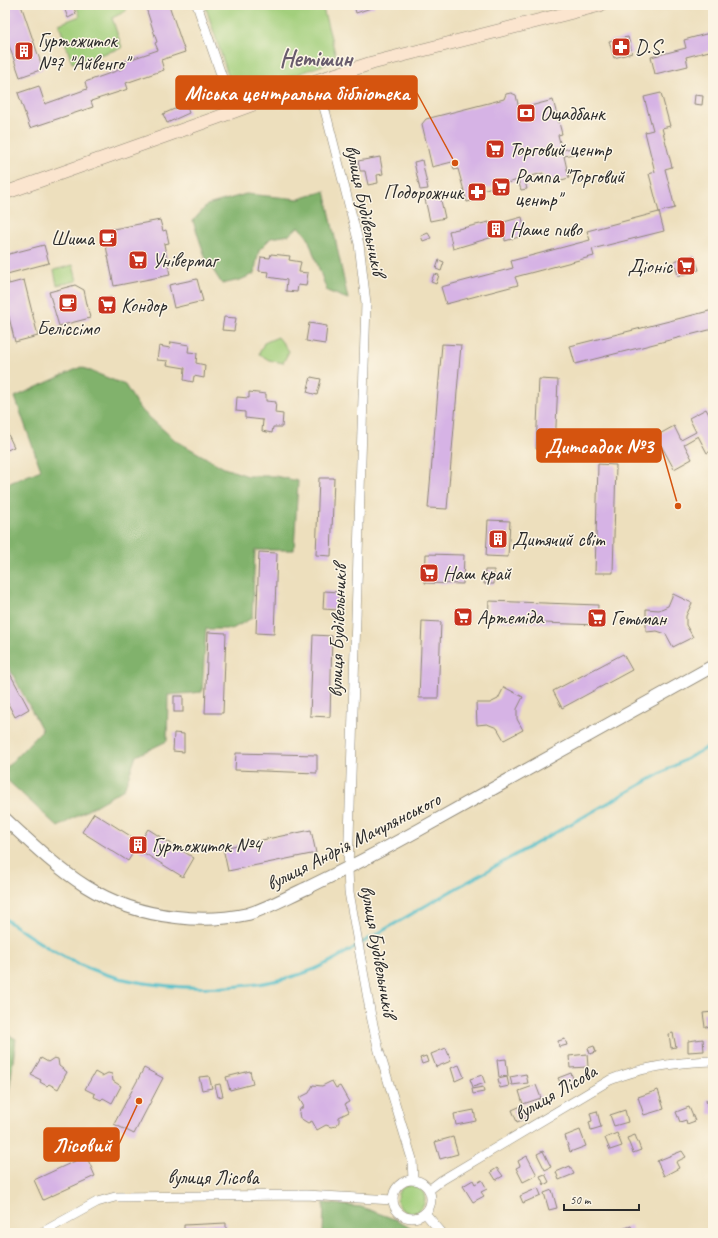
<svg xmlns="http://www.w3.org/2000/svg" width="718" height="1238" font-family="Caveat,sans-serif">
  <style>
    .green { fill: #a2cf7c; stroke: #667d54 }
    .forest { fill: #81b26c; stroke: #566e4c }
    .lines { fill: none; stroke-linecap: round; stroke-linejoin: round }
    .stream { stroke: #4fbdc8; stroke-width: 3 }
    .building { fill: #d6b3e5 }
    .minor-casing { stroke: #8c8574; stroke-width: 10 }
    .tertiary-casing { stroke: #8c8574; stroke-width: 14 }
    .secondary-casing { stroke: #8c8574; stroke-width: 14 }
    .minor { stroke: #fff; stroke-width: 9 }
    .tertiary { stroke: #fff; stroke-width: 12 }
    .secondary { stroke: #fbe5cf; stroke-width: 13 }
    .labels { text-anchor: middle; stroke-width: 3; stroke-linejoin: round; paint-order: stroke }
    .poi-label { font-size: 20px; fill: #2b2b2b; stroke: #fcf5e5; text-anchor: start }
    .street-label { font-size: 20px; fill: #2b2b2b; stroke: #fcf5e5 }
    .district-label { font-size: 24px; font-weight: bold; fill: #675b6c; stroke: #fcf5e5 }
    .leader { fill: none; stroke: #d5540f; stroke-width: 1.5 }
    .callout-dot { fill: #d5540f; stroke: #fcf5e5; stroke-width: 1.5 }
    .callout { fill: #d5540f; stroke: #d5540f; stroke-width: 1.5 }
    .callout-label { font-size: 21px; text-anchor: middle; font-weight: bold; fill: #fff }
  </style>
  <rect width="100%" height="100%" fill="#fcf5e5"/>
  <filter id="ink" filterUnits="userSpaceOnUse"><feTurbulence type="fractalNoise" baseFrequency=".025" numOctaves="2"/><feDisplacementMap in="SourceGraphic" scale="8" xChannelSelector="R" yChannelSelector="G"/><feConvolveMatrix kernelMatrix="1 2 1 2 8 2 1 2 1" color-interpolation-filters="sRGB"/></filter>
  <filter id="wash" filterUnits="userSpaceOnUse"><feTurbulence type="fractalNoise" baseFrequency=".012" numOctaves="4" result="noise"/><feDisplacementMap in="SourceGraphic" scale="16" xChannelSelector="R" yChannelSelector="G"/><feGaussianBlur stdDeviation="0.9" result="paint"/><feColorMatrix in="noise" values="0 0 0 0 0 0 0 0 0 0 0 0 0 0 0 0 0 1.4 0 .05"/><feComposite in="paint" operator="in"/></filter>
  <g filter="url(#wash)">
    <rect width="100%" height="100%" fill="#eddfbd"/>
    <g class="green">
      <path d="M 76,5 L 124,5 L 126,11 L 112,18 L 122,48 L 72,63 L 59,24 L 80,16 Z"/>
      <path d="M 205,5 L 322,5 L 337,60 L 256,89 L 241,88 L 229,78 Z"/>
      <path d="M 73,265 L 77,281 L 57,285 L 54,270 Z"/>
      <path d="M 278,337 L 289,351 L 283,363 L 269,360 L 259,354 L 264,343 Z"/>
      <circle cx="411" cy="1199" r="14"/>
    </g>
    <g class="forest">
      <path d="M 325,191 L 348,299 L 327,291 L 308,238 L 299,226 L 289,235 L 271,238 L 259,250 L 254,274 L 240,280 L 222,284 L 206,259 L 193,221 L 207,205 L 246,194 L 299,199 Z"/>
      <path d="M 81,367 L 125,385 L 140,409 L 175,440 L 224,468 L 248,476 L 275,476 L 298,481 L 294,550 L 255,550 L 252,618 L 232,629 L 206,629 L 202,692 L 168,695 L 167,741 L 136,756 L 124,789 L 58,827 L 5,778 L 5,769 L 42,730 L 5,660 L 5,485 L 41,470 L 15,397 Z"/>
      <path d="M 5,1033 L 16,1039 L 6,1115 L 5,1114 Z"/>
      <path d="M 324,1203 L 361,1207 L 397,1220 L 418,1233 L 323,1233 Z"/>
    </g>
    <g class="lines">
      <path class="stream" d="M 5,919 C 30,937 55,954 83,966 C 146,993 251,995 315,969 C 336,960 356,946 377,934 C 405,918 433,901 462,885 C 546,838 629,791 713,744"/>
    </g>
    <g id="blocks">
      <g class="building">
        <path d="M 5,5 L 21,5 L 43,69 L 20,77 L 5,34 Z"/>
        <path d="M 63,5 L 73,5 L 76,14 L 68,18 Z"/>
        <path d="M 145,5 L 169,5 L 185,52 L 161,60 L 164,70 L 126,83 L 128,89 L 91,101 L 93,107 L 30,128 L 18,93 L 39,86 L 45,104 L 87,89 L 85,82 L 122,69 L 120,63 L 158,50 L 155,43 L 157,42 Z"/>
        <path d="M 354,5 L 374,5 L 374,7 L 356,13 Z"/>
        <path d="M 713,32 L 713,50 L 686,57 L 688,66 L 655,74 L 651,57 L 686,48 L 684,40 Z"/>
        <path d="M 628,37 L 632,53 L 614,58 L 609,41 Z"/>
        <path d="M 511,93 L 516,95 L 519,109 L 553,100 L 562,134 L 558,135 L 562,150 L 572,148 L 574,154 L 564,156 L 569,178 L 546,184 L 543,173 L 524,178 L 527,189 L 521,190 L 518,180 L 478,191 L 481,199 L 467,202 L 458,169 L 454,170 L 452,162 L 432,167 L 422,124 L 426,119 L 504,99 L 506,94 Z"/>
        <path d="M 661,93 L 670,126 L 662,128 L 672,167 L 665,169 L 675,208 L 659,212 L 649,174 L 655,172 L 645,132 L 653,130 L 644,97 Z"/>
        <path d="M 695,95 L 703,96 L 702,105 L 694,104 Z"/>
        <path d="M 186,104 L 189,113 L 167,123 L 163,114 Z"/>
        <path d="M 380,157 L 383,174 L 377,175 L 378,183 L 368,185 L 365,171 L 360,171 L 358,161 Z"/>
        <path d="M 422,160 L 428,189 L 420,190 L 414,162 Z"/>
        <path d="M 440,196 L 445,218 L 430,221 L 425,199 Z"/>
        <path d="M 659,212 L 664,231 L 592,249 L 594,256 L 515,277 L 518,285 L 446,304 L 441,287 L 513,268 L 511,261 L 590,240 L 587,231 Z"/>
        <path d="M 522,217 L 526,235 L 505,241 L 504,222 Z"/>
        <path d="M 160,220 L 163,231 L 166,230 L 169,243 L 164,244 L 170,275 L 114,286 L 103,231 Z"/>
        <path d="M 489,222 L 490,227 L 499,225 L 501,232 L 492,234 L 493,237 L 453,249 L 449,231 Z"/>
        <path d="M 428,233 L 431,238 L 423,241 L 421,236 Z"/>
        <path d="M 44,245 L 49,263 L 7,274 L 9,284 L 24,280 L 38,336 L 15,342 L 5,301 L 5,255 Z"/>
        <path d="M 271,254 L 290,256 L 289,260 L 301,262 L 299,272 L 308,273 L 306,286 L 298,285 L 297,292 L 286,291 L 287,280 L 268,277 L 269,272 L 259,271 L 261,257 L 270,258 Z"/>
        <path d="M 694,255 L 699,270 L 678,276 L 674,261 Z"/>
        <path d="M 439,260 L 444,262 L 441,271 L 436,269 Z"/>
        <path d="M 434,274 L 439,275 L 436,284 L 431,282 Z"/>
        <path d="M 197,279 L 203,301 L 174,308 L 169,285 Z"/>
        <path d="M 75,285 L 84,290 L 90,318 L 59,326 L 49,292 Z"/>
        <path d="M 111,297 L 114,310 L 104,312 L 101,299 Z"/>
        <path d="M 713,310 L 713,329 L 575,364 L 570,346 Z"/>
        <path d="M 224,317 L 236,318 L 234,331 L 222,330 Z"/>
        <path d="M 309,323 L 327,326 L 325,344 L 306,341 Z"/>
        <path d="M 171,342 L 189,345 L 188,352 L 197,353 L 196,363 L 205,365 L 204,378 L 194,376 L 193,382 L 184,380 L 185,368 L 167,365 L 168,361 L 157,360 L 159,346 L 170,348 Z"/>
        <path d="M 442,344 L 461,345 L 447,509 L 428,508 Z"/>
        <path d="M 311,377 L 321,379 L 317,395 L 307,392 Z"/>
        <path d="M 539,379 L 558,380 L 555,449 L 536,449 Z"/>
        <path d="M 249,392 L 266,394 L 266,401 L 276,402 L 275,413 L 283,414 L 282,427 L 273,427 L 272,433 L 262,431 L 263,420 L 245,418 L 245,412 L 236,411 L 237,397 L 249,398 Z"/>
        <path d="M 706,409 L 713,422 L 713,450 L 707,453 L 698,436 L 684,444 L 692,459 L 674,469 L 656,436 L 674,426 L 681,440 L 696,432 L 689,418 Z"/>
        <path d="M 5,428 L 14,447 L 5,451 Z"/>
        <path d="M 598,464 L 616,465 L 613,573 L 595,573 Z"/>
        <path d="M 319,478 L 334,478 L 331,556 L 316,555 Z"/>
        <path d="M 488,520 L 510,521 L 508,557 L 486,556 Z"/>
        <path d="M 259,552 L 277,553 L 274,634 L 256,633 Z"/>
        <path d="M 426,554 L 464,555 L 463,584 L 425,583 Z"/>
        <path d="M 485,570 L 494,570 L 494,584 L 484,584 Z"/>
        <path d="M 324,591 L 339,592 L 339,610 L 323,609 Z"/>
        <path d="M 673,594 L 692,603 L 686,616 L 686,625 L 693,637 L 673,647 L 666,634 L 657,631 L 646,632 L 646,609 L 659,610 L 668,606 Z"/>
        <path d="M 489,601 L 598,605 L 597,625 L 488,621 Z"/>
        <rect x="458" y="615" width="11" height="5"/>
        <path d="M 422,621 L 441,622 L 438,698 L 419,698 Z"/>
        <path d="M 208,632 L 226,633 L 223,713 L 205,713 Z"/>
        <path d="M 313,635 L 332,636 L 330,717 L 310,716 Z"/>
        <path d="M 623,654 L 632,670 L 562,708 L 553,691 Z"/>
        <path d="M 5,668 L 7,668 L 29,709 L 15,717 L 5,698 Z"/>
        <path d="M 504,687 L 523,697 L 517,709 L 517,719 L 523,730 L 504,740 L 497,728 L 487,724 L 477,725 L 476,703 L 490,703 L 498,699 Z"/>
        <rect x="174" y="696" width="9" height="16"/>
        <path d="M 174,733 L 184,734 L 184,752 L 173,751 Z"/>
        <path d="M 236,753 L 317,755 L 317,773 L 235,770 Z"/>
        <path d="M 94,813 L 140,842 L 148,829 L 194,858 L 183,877 L 136,848 L 128,861 L 82,832 Z"/>
        <path d="M 311,830 L 316,853 L 228,871 L 223,848 Z"/>
        <path d="M 713,1012 L 713,1026 L 705,1027 L 703,1013 Z"/>
        <path d="M 673,1033 L 676,1047 L 671,1048 L 669,1034 Z"/>
        <path d="M 565,1039 L 567,1045 L 559,1047 L 558,1041 Z"/>
        <path d="M 703,1039 L 704,1051 L 688,1052 L 688,1041 Z"/>
        <path d="M 594,1046 L 596,1052 L 590,1054 L 588,1048 Z"/>
        <path d="M 446,1048 L 451,1061 L 436,1067 L 431,1054 Z"/>
        <path d="M 587,1054 L 588,1067 L 570,1068 L 569,1056 Z"/>
        <path d="M 426,1056 L 428,1062 L 422,1064 L 420,1058 Z"/>
        <path d="M 41,1058 L 48,1062 L 54,1058 L 58,1059 L 59,1066 L 67,1072 L 58,1089 L 49,1084 L 47,1086 L 40,1082 L 41,1080 L 31,1075 Z"/>
        <path d="M 506,1059 L 508,1076 L 499,1077 L 497,1060 Z"/>
        <path d="M 459,1065 L 464,1077 L 455,1081 L 451,1068 Z"/>
        <path d="M 144,1068 L 163,1078 L 134,1134 L 114,1124 Z"/>
        <path d="M 250,1071 L 253,1084 L 230,1090 L 226,1077 Z"/>
        <path d="M 95,1072 L 102,1076 L 108,1073 L 112,1074 L 113,1081 L 121,1086 L 112,1103 L 103,1098 L 101,1100 L 94,1097 L 95,1094 L 85,1089 Z"/>
        <path d="M 571,1073 L 574,1081 L 562,1086 L 558,1078 Z"/>
        <path d="M 526,1074 L 528,1083 L 512,1085 L 510,1077 Z"/>
        <path d="M 482,1075 L 485,1083 L 473,1087 L 470,1079 Z"/>
        <path d="M 209,1076 L 212,1088 L 202,1090 L 199,1077 Z"/>
        <path d="M 507,1077 L 509,1086 L 500,1088 L 498,1079 Z"/>
        <path d="M 332,1081 L 336,1088 L 340,1086 L 349,1102 L 345,1104 L 349,1112 L 339,1117 L 339,1122 L 336,1126 L 331,1127 L 326,1125 L 317,1130 L 312,1121 L 308,1123 L 300,1118 L 299,1113 L 300,1109 L 304,1107 L 299,1098 L 309,1093 L 313,1085 L 322,1086 Z"/>
        <path d="M 220,1084 L 223,1096 L 218,1097 L 215,1085 Z"/>
        <path d="M 536,1085 L 541,1098 L 523,1104 L 519,1091 Z"/>
        <path d="M 483,1087 L 484,1092 L 473,1094 L 472,1089 Z"/>
        <path d="M 658,1090 L 664,1109 L 644,1115 L 638,1097 Z"/>
        <path d="M 713,1099 L 713,1114 L 709,1114 L 706,1100 Z"/>
        <path d="M 521,1106 L 527,1118 L 517,1122 L 512,1110 Z"/>
        <path d="M 689,1107 L 695,1121 L 687,1124 L 686,1120 L 680,1122 L 676,1112 Z"/>
        <path d="M 474,1110 L 476,1121 L 456,1125 L 454,1114 Z"/>
        <path d="M 625,1110 L 628,1122 L 614,1126 L 610,1115 Z"/>
        <path d="M 597,1111 L 601,1127 L 591,1130 L 589,1122 L 592,1121 L 590,1113 Z"/>
        <path d="M 580,1130 L 586,1146 L 570,1152 L 565,1136 Z"/>
        <path d="M 617,1133 L 622,1146 L 610,1150 L 605,1138 Z"/>
        <path d="M 635,1135 L 641,1150 L 633,1153 L 627,1138 Z"/>
        <path d="M 453,1137 L 458,1154 L 440,1159 L 435,1142 Z"/>
        <path d="M 82,1146 L 95,1176 L 43,1200 L 34,1180 L 75,1161 L 71,1151 Z"/>
        <path d="M 543,1151 L 551,1167 L 545,1170 L 537,1154 Z"/>
        <path d="M 682,1151 L 686,1157 L 676,1162 L 679,1168 L 664,1176 L 657,1161 Z"/>
        <path d="M 527,1156 L 537,1175 L 523,1182 L 516,1168 L 520,1166 L 518,1161 Z"/>
        <path d="M 570,1166 L 574,1174 L 559,1180 L 556,1172 Z"/>
        <path d="M 497,1168 L 503,1176 L 496,1180 L 491,1172 Z"/>
        <path d="M 545,1174 L 549,1182 L 544,1185 L 540,1176 Z"/>
        <path d="M 473,1180 L 475,1184 L 482,1180 L 487,1189 L 481,1192 L 484,1196 L 473,1202 L 463,1186 Z"/>
        <path d="M 538,1188 L 541,1195 L 523,1203 L 520,1196 Z"/>
        <path d="M 552,1190 L 557,1208 L 549,1210 L 544,1193 Z"/>
        <path d="M 226,1223 L 226,1233 L 184,1233 L 184,1225 Z"/>
        <path d="M 631,1226 L 633,1233 L 610,1233 Z"/>
      </g>
    </g>
  </g>
  <g filter="url(#ink)">
    <use href="#blocks" fill-opacity="0" stroke="#8c8574" stroke-width="1"/>
    <g class="lines">
      <g class="minor-casing">
        <g id="minor">
          <path d="M 197,5 L 234,112"/>
          <path d="M 316,81 L 326,114 L 359,244 L 366,303 L 348,869 L 349,892 L 371,1016 L 379,1051 L 412,1159 L 413,1180"/>
          <circle cx="412" cy="1199" r="19"/>
          <path d="M 429,1190 L 442,1180 L 610,1080 C 642,1067 678,1062 713,1061"/>
          <path d="M 425,1213 L 442,1233"/>
          <path d="M 41,1233 L 97,1202 L 115,1197 L 306,1195 L 393,1200"/>
        </g>
      </g>
      <g class="tertiary-casing">
        <path id="tertiary" d="M 5,819 C 59,869 99,909 176,917 C 199,920 225,919 248,914 C 268,908 287,897 307,888 C 344,870 381,851 417,831 C 516,776 614,721 713,666"/>
      </g>
      <g class="secondary-casing">
        <path id="secondary" d="M 5,193 L 216,118 L 316,81 L 372,63 L 600,5"/>
      </g>
      <use href="#minor" class="minor"/>
      <use href="#tertiary" class="tertiary"/>
      <use href="#secondary" class="secondary"/>
    </g>
  </g>
  <defs>
    <g id="pharmacy-square" transform="scale(1)"><rect x="-9" y="-9" width="18" height="18" rx="4" fill="#c8321e" stroke="#fcf5e5"/><path d="M-2-6h4v4h4v4h-4v4h-4v-4h-4v-4h4Z" fill="#fff"/></g>
    <g id="building-square" transform="scale(1)"><rect x="-9" y="-9" width="18" height="18" rx="4" fill="#c8321e" stroke="#fcf5e5"/><path d="M-4-6H4V6H1V3H-1V6H-4ZM-2.5-4.3h1.7v1.8h-1.7ZM.8-4.3h1.7v1.8H.8ZM-2.5-1h1.7V.8h-1.7ZM.8-1h1.7V.8H.8Z" fill="#fff"/></g>
    <g id="bank-square" transform="scale(1)"><rect x="-9" y="-9" width="18" height="18" rx="4" fill="#c8321e" stroke="#fcf5e5"/><path d="M-6-4H6V4H-6ZM0-2.3a2.3 2.3 0 1 0 0 4.6a2.3 2.3 0 1 0 0-4.6Z" fill="#fff"/></g>
    <g id="supermarket-square" transform="scale(1)"><rect x="-9" y="-9" width="18" height="18" rx="4" fill="#c8321e" stroke="#fcf5e5"/><path d="M-6-5.5h2.5l.6 2H6L4.5 2H-2.5L-4.4-4H-6ZM-1.5 3.2a1.3 1.3 0 1 0 .1 0ZM3 3.2a1.3 1.3 0 1 0 .1 0Z" fill="#fff"/></g>
    <g id="cafe-square" transform="scale(1)"><rect x="-9" y="-9" width="18" height="18" rx="4" fill="#c8321e" stroke="#fcf5e5"/><path d="M-5.5-4.5H6V0H3Q3 3.5 0 3.5H-2.5Q-5.5 3.5-5.5 0ZM3-3.2v2h1.7v-2ZM-6 4.5H4V6H-6Z" fill="#fff"/></g>
  </defs>
  <g fill-rule="evenodd">
    <use href="#pharmacy-square" x="621" y="47"/>
    <use href="#building-square" x="24" y="51"/>
    <use href="#bank-square" x="526" y="113"/>
    <use href="#supermarket-square" x="495" y="149"/>
    <use href="#supermarket-square" x="501" y="187"/>
    <use href="#pharmacy-square" x="477" y="192"/>
    <use href="#building-square" x="496" y="229"/>
    <use href="#cafe-square" x="108" y="238"/>
    <use href="#supermarket-square" x="138" y="260"/>
    <use href="#supermarket-square" x="686" y="266"/>
    <use href="#cafe-square" x="68" y="303"/>
    <use href="#supermarket-square" x="107" y="305"/>
    <use href="#building-square" x="498" y="539"/>
    <use href="#supermarket-square" x="429" y="573"/>
    <use href="#supermarket-square" x="463" y="617"/>
    <use href="#supermarket-square" x="597" y="618"/>
    <use href="#building-square" x="138" y="845"/>
  </g>
  <g class="labels">
    <g class="poi-label">
      <text x="38" y="47">Гуртожиток<tspan x="38" dy="23">№7 "Айвенго"</tspan></text>
      <text x="635" y="54">D.S.</text>
      <text x="540" y="120">Ощадбанк</text>
      <text x="509" y="156">Торговий центр</text>
      <text x="515" y="183">Рампа "Торговий<tspan x="515" dy="23">центр"</tspan></text>
      <text x="463" y="199" text-anchor="end">Подорожник</text>
      <text x="510" y="236">Наше пиво</text>
      <text x="94" y="245" text-anchor="end">Шиша</text>
      <text x="152" y="267">Універмаг</text>
      <text x="672" y="273" text-anchor="end">Діоніс</text>
      <text x="121" y="312">Кондор</text>
      <text x="68" y="335" text-anchor="middle">Беліссімо</text>
      <text x="512" y="546">Дитячий світ</text>
      <text x="443" y="580">Наш край</text>
      <text x="477" y="624">Артеміда</text>
      <text x="611" y="625">Гетьман</text>
      <text x="152" y="852">Гуртожиток №4</text>
    </g>
    <g class="street-label">
      <text transform="translate(366 210) rotate(78)" y="7">вулиця Будівельників</text>
      <text transform="translate(337 631) rotate(-88)" y="7">вулиця Будівельників</text>
      <text transform="translate(353 841) rotate(-27)" y="7">вулиця Андрія Мачулянського</text>
      <text transform="translate(379 951) rotate(80)" y="7">вулиця Будівельників</text>
      <text transform="translate(555 1092) rotate(-30)" y="7">вулиця Лісова</text>
      <text x="213" y="1184">вулиця Лісова</text>
    </g>
    <g class="district-label">
      <text x="316" y="66">Нетішин</text>
    </g>
  </g>
  <path class="leader" d="M455 163L417 93M678 506L661 446M139 1101L119 1144"/>
  <g class="callout-dot">
    <circle cx="455" cy="163" r="4"/>
    <circle cx="678" cy="506" r="4"/>
    <circle cx="139" cy="1101" r="4"/>
  </g>
  <g class="callout">
    <rect x="176" y="76" width="241" height="33" rx="4"/>
    <rect x="537" y="429" width="124" height="33" rx="4"/>
    <rect x="44" y="1128" width="75" height="33" rx="4"/>
  </g>
  <g class="callout-label">
    <text x="297" y="100">Міська центральна бібліотека</text>
    <text x="599" y="453">Дитсадок №3</text>
    <text x="82" y="1152">Лісовий</text>
  </g>
  <rect width="718" height="1238" fill="none" stroke="#fcf5e5" stroke-width="20"/>
  <path d="M564 1204v6h75v-6" fill="none" stroke="#2b2b2b" stroke-width="2"/>
  <text x="570" y="1204" font-size="12" fill="#2b2b2b" stroke="#fcf5e5" stroke-width="3" paint-order="stroke">50 m</text>
</svg>
